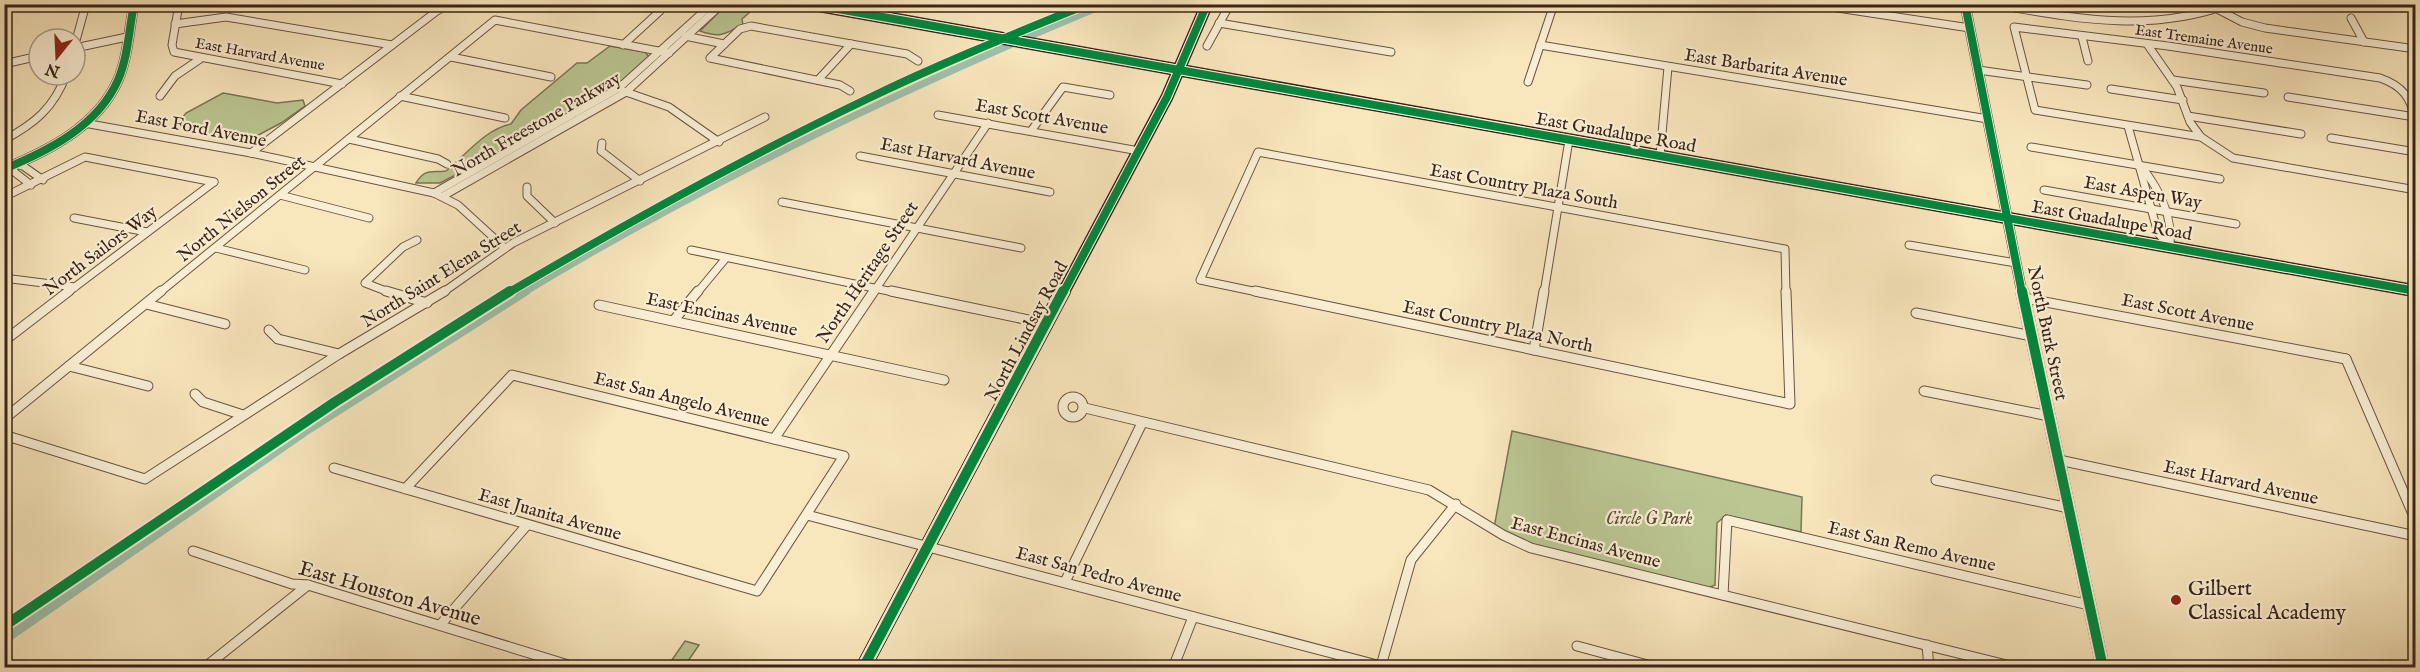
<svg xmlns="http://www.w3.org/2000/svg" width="2420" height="672" font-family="'IM FELL English',serif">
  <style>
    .green { fill: #bbc693; stroke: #7a7456; stroke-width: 1.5 }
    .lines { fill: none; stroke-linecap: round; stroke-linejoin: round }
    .canal-far1 { stroke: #9fc0ab; stroke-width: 7 }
    .canal { stroke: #9fc0ab; stroke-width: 9 }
    .minor-far1-casing { stroke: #695442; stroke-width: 9 }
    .minor-casing { stroke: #695442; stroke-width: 11 }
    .tertiary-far1-casing { stroke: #695442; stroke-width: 11 }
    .tertiary-casing { stroke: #695442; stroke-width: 14 }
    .secondary-far1-casing { stroke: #392319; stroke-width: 13 }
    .secondary-casing { stroke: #392319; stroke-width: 16 }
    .minor-far1 { stroke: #faefd4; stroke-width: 7 }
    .minor { stroke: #faefd4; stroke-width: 9 }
    .tertiary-far1 { stroke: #faefd4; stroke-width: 9 }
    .tertiary { stroke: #faefd4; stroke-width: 11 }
    .secondary-far1 { stroke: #faefd4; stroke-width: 10 }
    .secondary { stroke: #faefd4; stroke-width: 14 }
    .cycleway-far1-casing { stroke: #faefd4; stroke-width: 10 }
    .cycleway-casing { stroke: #faefd4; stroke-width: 14 }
    .cycleway-far1 { stroke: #00873e; stroke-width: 8 }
    .cycleway { stroke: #00873e; stroke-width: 10 }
    .poi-dot { fill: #8f2418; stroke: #faefd4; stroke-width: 2 }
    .labels { text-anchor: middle; stroke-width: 4.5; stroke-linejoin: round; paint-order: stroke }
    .far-street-label { font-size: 15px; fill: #392319; stroke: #faefd4 }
    .street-label { font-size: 18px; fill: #392319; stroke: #faefd4 }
    .park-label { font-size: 18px; font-style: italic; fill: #5a4c38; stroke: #faefd4 }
    .near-poi-label { font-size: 21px; fill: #392319; stroke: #faefd4; text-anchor: start }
    .near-street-label { font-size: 21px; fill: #392319; stroke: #faefd4 }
  </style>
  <rect width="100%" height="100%" fill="#f8e6bd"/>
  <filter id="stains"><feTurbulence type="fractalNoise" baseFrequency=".00333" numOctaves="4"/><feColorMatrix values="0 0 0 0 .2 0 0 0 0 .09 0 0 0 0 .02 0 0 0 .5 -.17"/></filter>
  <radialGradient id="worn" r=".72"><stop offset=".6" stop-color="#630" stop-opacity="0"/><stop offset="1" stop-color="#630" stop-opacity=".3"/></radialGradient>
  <g class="green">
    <path d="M 726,5 L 758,5 L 742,19 L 743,25 C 724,33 723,39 700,31 Z"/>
    <path d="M 610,46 L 645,52 L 649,57 L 625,79 L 547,128 L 440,183 L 416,183 C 425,168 431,173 446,171 C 465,156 485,129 511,124 L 521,110 L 577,63 L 587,63 Z"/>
    <path d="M 223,93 L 277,103 L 303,100 L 305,106 L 281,123 L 251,139 L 236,136 L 216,138 L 183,128 L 178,123 L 186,113 Z"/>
    <path d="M 1512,431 L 1802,497 L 1801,532 L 1726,515 L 1717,523 L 1715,585 L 1708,588 L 1530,545 L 1494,528 Z"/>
    <path d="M 685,641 L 699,645 L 684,667 L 667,667 Z"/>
  </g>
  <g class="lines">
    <path class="canal-far1" d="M 523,293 C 709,180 906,87 1106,4"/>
    <path class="canal" d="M 4,640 L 304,432 L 526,291"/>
    <g class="minor-far1-casing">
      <g id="minor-far1">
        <path d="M 179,4 L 172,45 L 174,52 L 342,84"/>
        <path d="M 407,4 L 439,10"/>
        <path d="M 1811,4 L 1970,28"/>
        <path d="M 1991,4 C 2074,18 2148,34 2230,4"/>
        <path d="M 2219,10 L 2242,22 L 2265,28 L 2416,49"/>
        <path d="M 2351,18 L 2364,42"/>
        <path d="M 1219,23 L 1391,52"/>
        <path d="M 175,24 L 226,17 L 392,45"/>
        <path d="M 685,36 L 724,44"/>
        <path d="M 2082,37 L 2088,61"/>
        <path d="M 75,44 L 86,4"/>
        <path d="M 2147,44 L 2177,87 L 2190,122 L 2201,137"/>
        <path d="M 623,45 L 660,11 L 640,4"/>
        <path d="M 1540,45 L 1988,119"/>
        <path d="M 1207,46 L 1230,4"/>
        <path d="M 75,48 L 127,37"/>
        <path d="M 451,57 L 551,77"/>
        <path d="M 4,64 L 39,56"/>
        <path d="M 1978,70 L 2087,85"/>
        <path d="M 818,80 L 851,44"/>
        <path d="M 2173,80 L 2264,93"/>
        <path d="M 1528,82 L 1554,4"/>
        <path d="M 2111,89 L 2183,100"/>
        <path d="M 623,91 L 669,107 L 719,142"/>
        <path d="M 850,91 L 840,85 L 710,58 L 740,29 L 751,26 L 907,54 L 918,61"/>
        <path d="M 160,96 L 175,76 L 200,59"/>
        <path d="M 400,96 L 505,118"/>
        <path d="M 2288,97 L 2415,117"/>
        <path d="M 938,115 L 1139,151"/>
        <path d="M 2188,116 L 2301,134"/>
        <path d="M 2416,120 C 2410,97 2403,86 2380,78 L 2168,46 L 2014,27 L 2035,110 L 2201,137 L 2233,158 L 2416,190"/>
        <path d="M 84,123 L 251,153 L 434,193 L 458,205 L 505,248"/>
        <path d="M 2128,126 L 2158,233 L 2170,247"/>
        <path d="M 1031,131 L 1063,87 L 1110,95"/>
        <path d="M 2331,138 L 2416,152"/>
        <path d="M 349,139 L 438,159 L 447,164"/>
        <path d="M 4,140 C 34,124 54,108 66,75"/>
        <path d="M 602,143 L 601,151 L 640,181"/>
        <path d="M 2031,147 L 2220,179"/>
        <path d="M 251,153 L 446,4"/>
        <path d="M 860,156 L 1050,192"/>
        <path d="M 1660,156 L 1668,67"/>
        <path d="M 2141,166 C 2160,190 2173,216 2170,247"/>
        <path d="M 31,185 L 13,171 L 15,164 L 23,166 L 43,180"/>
        <path d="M 527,187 L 527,196 L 555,223"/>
        <path d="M 2044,190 L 2236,224"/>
        <path d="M 434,193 L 619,88 L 712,4"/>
        <path d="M 280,195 L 369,218"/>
        <path d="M 443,196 L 626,92 L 722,4"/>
        <path d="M 4,197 L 85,157 L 214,182"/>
        <path d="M 782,202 L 1021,248"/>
        <path d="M 74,218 L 147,232"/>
        <path d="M 1909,245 L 2016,263"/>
        <path d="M 216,248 L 305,270"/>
        <path d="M 691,250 L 898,293"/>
        <path d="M 4,278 L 75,287"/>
        <path d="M 67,293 L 214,182"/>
        <path d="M 159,293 L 495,20 L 669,53"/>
        <path d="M 391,293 L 365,283 L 403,247 L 417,240"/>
        <path d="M 442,293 L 513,243 L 765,117"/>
        <path d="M 697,293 L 726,258"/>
        <path d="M 873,293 L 988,123"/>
        <path d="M 1262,293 L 1200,280 L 1258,152 L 1785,249 L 1786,293"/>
        <path d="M 1544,293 L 1569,140"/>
      </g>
    </g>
    <g class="minor-casing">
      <g id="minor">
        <path d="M 386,291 L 427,303"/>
        <path d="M 891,291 L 1048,324"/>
        <path d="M 1255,291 L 1790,404 L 1786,291"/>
        <path d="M 2024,298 L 2346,359"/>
        <path d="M 146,304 L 225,324"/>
        <path d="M 599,305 L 944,380"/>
        <path d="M 1916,313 L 2032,336"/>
        <path d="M 674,320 L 698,291"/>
        <path d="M 269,330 L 278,339 L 339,354"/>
        <path d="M 4,341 L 69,291"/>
        <path d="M 1534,350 L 1544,291"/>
        <path d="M 2346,359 L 2416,521"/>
        <path d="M 69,366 L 148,386"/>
        <path d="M 1924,391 L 2049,416"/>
        <path d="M 195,394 L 203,402 L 243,415"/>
        <circle cx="1073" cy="407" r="10"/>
        <path d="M 1085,408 L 1429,490 L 1503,535 L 1531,548 L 2019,668"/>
        <path d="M 4,419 L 161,291"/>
        <path d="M 4,435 L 145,479 L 339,354 L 445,291"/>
        <path d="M 774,439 L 874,291"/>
        <path d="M 2059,460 L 2416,536"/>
        <path d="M 334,468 C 475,510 616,551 757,591 L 844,456 L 512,375 L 405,489"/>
        <path d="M 1936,480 L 2069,508"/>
        <path d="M 807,515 L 1381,666 L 1411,560 L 1456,504"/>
        <path d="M 193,551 L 292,584 L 308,585 L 578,668"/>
        <path d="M 1065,582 L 1142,423"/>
        <path d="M 1723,595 L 1727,520 L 2089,605"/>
        <path d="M 441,624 L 527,525"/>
        <path d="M 1927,645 L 1929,668"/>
        <path d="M 1577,646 L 1659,668"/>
        <path d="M 204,668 L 308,585"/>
        <path d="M 1173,668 L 1193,617"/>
      </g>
    </g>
    <g class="tertiary-far1-casing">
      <g id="tertiary-far1">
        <path d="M 1965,4 L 2022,293"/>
        <path d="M 4,169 C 48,151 98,126 118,80 C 128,57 129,29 134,4"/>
      </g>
    </g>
    <g class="tertiary-casing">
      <path id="tertiary" d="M 2022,291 L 2103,668"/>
    </g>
    <g class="secondary-far1-casing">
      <g id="secondary-far1">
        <path d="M 810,4 L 2416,291"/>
        <path d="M 1063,293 L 1167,97 L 1207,4"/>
      </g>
    </g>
    <g class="secondary-casing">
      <path id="secondary" d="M 863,668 L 1063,291"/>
    </g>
    <use href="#minor-far1" class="minor-far1"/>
    <use href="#minor" class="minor"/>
    <use href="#tertiary-far1" class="tertiary-far1"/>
    <use href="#tertiary" class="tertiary"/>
    <use href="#secondary-far1" class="secondary-far1"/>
    <use href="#secondary" class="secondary"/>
    <g class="cycleway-far1-casing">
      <g id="cycleway-far1">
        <path d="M 810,4 L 2416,291"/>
        <path d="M 1965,4 L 2022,293"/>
        <path d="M 4,169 C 48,151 98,126 118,80 C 128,57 129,29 134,4"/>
        <path d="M 508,293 C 625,224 744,158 867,99 C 939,64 1014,34 1088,4"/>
        <path d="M 1063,293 L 1167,97 L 1207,4"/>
      </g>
    </g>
    <g class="cycleway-casing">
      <g id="cycleway">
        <path d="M 2022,291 L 2103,668"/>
        <path d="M 4,626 L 335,402 L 510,291"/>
        <path d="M 863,668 L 1063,291"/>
      </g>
    </g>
    <use href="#cycleway-far1" class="cycleway-far1"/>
    <use href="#cycleway" class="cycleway"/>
  </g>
  <circle class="poi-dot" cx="2176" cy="600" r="6"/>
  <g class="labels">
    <g class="far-street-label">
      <text transform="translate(2204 39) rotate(8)" y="5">East Tremaine Avenue</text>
      <text transform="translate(260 54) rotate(10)" y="5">East Harvard Avenue</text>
    </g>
    <g class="street-label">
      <text transform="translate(1766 67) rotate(9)" y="6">East Barbarita Avenue</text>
      <text transform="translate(1042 116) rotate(10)" y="6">East Scott Avenue</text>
      <text transform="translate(536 124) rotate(-30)" y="6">North Freestone Parkway</text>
      <text transform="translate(201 128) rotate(11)" y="6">East Ford Avenue</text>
      <text transform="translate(1616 132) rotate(10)" y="6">East Guadalupe Road</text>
      <text transform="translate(958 158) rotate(11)" y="6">East Harvard Avenue</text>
      <text transform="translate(1524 186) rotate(10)" y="6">East Country Plaza South</text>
      <text transform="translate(2143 192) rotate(10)" y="6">East Aspen Way</text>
      <text transform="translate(241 208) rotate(-39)" y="6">North Nielson Street</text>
      <text transform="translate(2112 220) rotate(10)" y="6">East Guadalupe Road</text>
      <text transform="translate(100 250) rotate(-37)" y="6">North Sailors Way</text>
      <text transform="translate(867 272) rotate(-56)" y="6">North Heritage Street</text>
      <text transform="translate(441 274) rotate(-32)" y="6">North Saint Elena Street</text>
      <text transform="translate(2188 312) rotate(11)" y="6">East Scott Avenue</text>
      <text transform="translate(722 314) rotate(12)" y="6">East Encinas Avenue</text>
      <text transform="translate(1498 326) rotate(12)" y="6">East Country Plaza North</text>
      <text transform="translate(1026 331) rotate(-62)" y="6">North Lindsay Road</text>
      <text transform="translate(2048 333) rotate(78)" y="6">North Burk Street</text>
      <text transform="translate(682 399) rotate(14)" y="6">East San Angelo Avenue</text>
      <text transform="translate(2241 482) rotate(12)" y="6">East Harvard Avenue</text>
      <text transform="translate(550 514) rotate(16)" y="6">East Juanita Avenue</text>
      <text transform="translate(1586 542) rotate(15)" y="6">East Encinas Avenue</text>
      <text transform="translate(1912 546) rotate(13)" y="6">East San Remo Avenue</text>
      <text transform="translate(1099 574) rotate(15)" y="6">East San Pedro Avenue</text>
    </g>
    <g class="park-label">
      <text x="1649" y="524">Circle G Park</text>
    </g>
    <g class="near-poi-label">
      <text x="2188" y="595">Gilbert<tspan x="2188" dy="24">Classical Academy</tspan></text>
    </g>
    <g class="near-street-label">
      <text transform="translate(390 593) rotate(16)" y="7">East Houston Avenue</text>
    </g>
  </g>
  <rect width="2420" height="672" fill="none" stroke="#f8e6bd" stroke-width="24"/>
  <rect x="6" y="6" width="2408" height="660" fill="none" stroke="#392319" stroke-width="3"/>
  <rect x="12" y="12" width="2396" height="648" fill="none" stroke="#392319" stroke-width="1.5"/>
  <g transform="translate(57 57) rotate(198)"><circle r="28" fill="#faefd4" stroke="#ad9d89" stroke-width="1.5"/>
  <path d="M0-4.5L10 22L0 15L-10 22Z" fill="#8f2418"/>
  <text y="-9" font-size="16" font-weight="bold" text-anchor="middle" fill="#392319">N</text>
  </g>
  <rect width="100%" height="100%" filter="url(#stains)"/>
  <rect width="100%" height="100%" fill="url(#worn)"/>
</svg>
